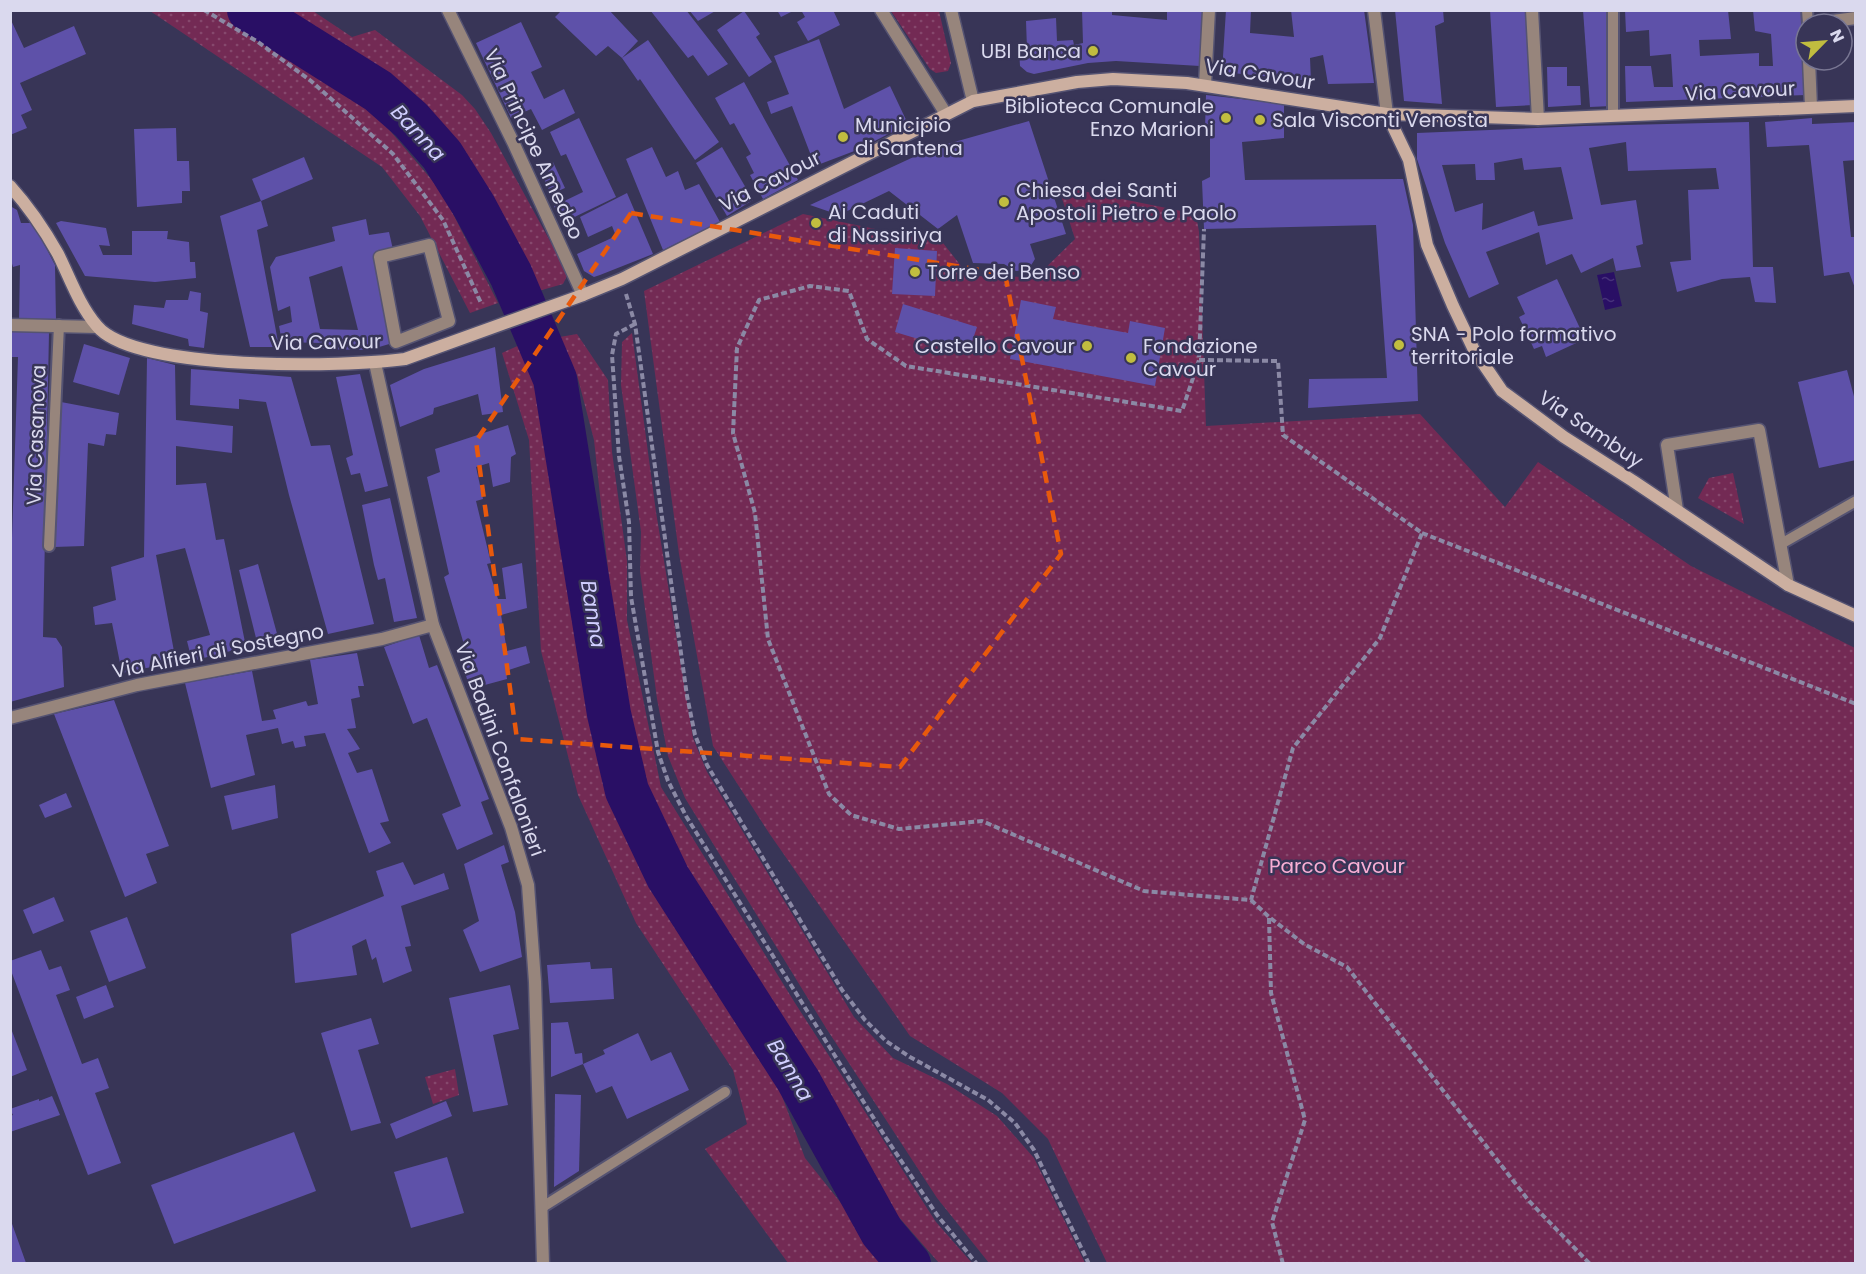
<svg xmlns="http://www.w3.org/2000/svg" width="1866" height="1274" font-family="Poppins,sans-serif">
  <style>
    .grass { fill: url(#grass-dots) }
    .water { fill: url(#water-ripples) }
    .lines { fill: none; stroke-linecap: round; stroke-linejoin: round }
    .river { stroke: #290f65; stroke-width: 44 }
    .building { fill: #5e51a9; fill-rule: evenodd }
    .lane-casing { stroke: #555372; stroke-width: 14 }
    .street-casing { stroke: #555372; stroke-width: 15 }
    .secondary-casing { stroke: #555372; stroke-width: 15 }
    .path { stroke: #8b89a5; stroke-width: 4; stroke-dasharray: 6 3; stroke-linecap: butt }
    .lane { stroke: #97857c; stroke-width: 10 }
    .street { stroke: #97857c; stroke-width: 12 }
    .secondary { stroke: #ccafa0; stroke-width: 12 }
    .marked { fill: none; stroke: #e8590c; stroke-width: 4.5; stroke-dasharray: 12 8; stroke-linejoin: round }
    .poi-dot { fill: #c1bd3f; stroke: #383557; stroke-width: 2 }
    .labels { text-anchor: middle; stroke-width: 5; stroke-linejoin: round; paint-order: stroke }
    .poi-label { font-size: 20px; fill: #dad9ee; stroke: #383557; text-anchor: start }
    .street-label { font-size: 20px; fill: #dad9ee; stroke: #383557 }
    .park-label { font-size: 20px; fill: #f9aed4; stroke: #383557 }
    .water-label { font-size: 21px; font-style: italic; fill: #d1cfff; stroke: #383557 }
  </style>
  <defs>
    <pattern id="grass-dots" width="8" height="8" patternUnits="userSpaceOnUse" patternTransform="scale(1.5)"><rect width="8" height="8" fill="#732a54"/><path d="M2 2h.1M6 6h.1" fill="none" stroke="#86486d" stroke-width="1.8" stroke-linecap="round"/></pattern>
    <pattern id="water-ripples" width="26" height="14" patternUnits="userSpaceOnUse" patternTransform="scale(1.5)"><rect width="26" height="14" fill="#290f65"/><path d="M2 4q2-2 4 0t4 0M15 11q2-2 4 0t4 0" fill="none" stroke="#47317b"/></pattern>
  </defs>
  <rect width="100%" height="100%" fill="#383557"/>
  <g class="grass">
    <path d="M 150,11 L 231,11 L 276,39 L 375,113 L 442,192 L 498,303 L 470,313 L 420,216 L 382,167 Z"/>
    <path d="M 264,11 L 313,11 L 352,37 L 375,30 L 462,95 L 475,109 L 491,133 L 568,274 L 563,284 L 535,292 L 440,122 L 417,103 L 337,58 Z"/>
    <path d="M 891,11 L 939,11 L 951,63 L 948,71 L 936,73 L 930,69 Z"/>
    <path d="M 1058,186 L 1196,214 L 1199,232 L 1206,426 L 1420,414 L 1505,507 L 1538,462 L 1691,566 L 1855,648 L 1855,1263 L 1107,1263 L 1048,1139 L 1002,1093 L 910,1036 L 769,833 L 713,746 L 679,554 L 644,291 L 803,214 L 943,243 L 969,276 L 1036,277 L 1075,239 Z"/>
    <path d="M 632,333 L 656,512 L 693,738 L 707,772 L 854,1017 L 893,1058 L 947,1084 L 997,1116 L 1034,1158 L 1085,1263 L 989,1263 L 937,1198 L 826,1028 L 685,798 L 668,756 L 657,699 L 640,571 L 641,532 L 621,385 L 622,342 Z"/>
    <path d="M 577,334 L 608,380 L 612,452 L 627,561 L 627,620 L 661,787 L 795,1003 L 936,1222 L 972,1263 L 939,1263 L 876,1191 L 656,821 L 620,681 L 594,440 L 577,375 L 548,339 Z"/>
    <path d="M 524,343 L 549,395 L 570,508 L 594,721 L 648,871 L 766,1053 L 805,1158 L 889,1263 L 788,1263 L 705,1149 L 747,1124 L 733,1070 L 636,923 L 578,795 L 541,651 L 529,440 L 502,353 Z"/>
    <path d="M 1733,473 L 1744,524 L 1698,498 L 1709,478 Z"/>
    <path d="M 455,1069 L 459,1095 L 433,1104 L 425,1077 Z"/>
  </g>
  <path class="water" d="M 1614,272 L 1622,306 L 1605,310 L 1597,275 Z"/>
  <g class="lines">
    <path class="river" d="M 249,10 L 378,91 L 411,120 L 442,155 L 474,206 L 511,275 L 555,379 L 609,714 L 627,791 L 668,877 L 798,1080 L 882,1232 L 909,1264"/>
  </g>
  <g class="building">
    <path d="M 562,10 L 609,10 L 638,41 L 622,58 L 648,40 L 719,142 L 695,160 L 640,79 L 638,81 L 622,58 L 608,46 L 596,56 L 555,17 Z"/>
    <path d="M 650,10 L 686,10 L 728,64 L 708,76 L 693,55 L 688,58 Z"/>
    <path d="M 689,10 L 717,10 L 698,21 Z"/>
    <path d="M 777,10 L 795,10 L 781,17 Z"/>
    <path d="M 801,10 L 833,10 L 840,25 L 808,41 L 797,22 L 805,17 Z"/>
    <path d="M 1082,10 L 1112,10 L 1112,15 L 1167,20 L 1167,10 L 1203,10 L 1200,66 L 1116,61 L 1088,63 L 1034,74 L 1027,72 L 1020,66 L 1019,51 L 1027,49 L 1026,21 L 1056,18 L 1057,41 L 1073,40 L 1074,45 L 1083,43 Z"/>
    <path d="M 1226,10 L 1251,10 L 1250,33 L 1294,37 L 1291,10 L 1364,10 L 1374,83 L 1328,84 L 1323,55 L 1310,58 L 1311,81 L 1222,72 Z"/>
    <path d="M 1395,10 L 1443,10 L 1444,22 L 1435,26 L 1442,104 L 1404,101 Z"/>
    <path d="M 1490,10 L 1526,10 L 1533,105 L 1496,107 Z"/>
    <path d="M 1583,10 L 1610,10 L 1611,106 L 1590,107 Z"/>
    <path d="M 1625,10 L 1728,10 L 1731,39 L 1699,40 L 1700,56 L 1759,53 L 1759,66 L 1773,66 L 1771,34 L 1755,31 L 1753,10 L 1804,10 L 1806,95 L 1626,102 L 1625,66 L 1651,66 L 1654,87 L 1673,87 L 1671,54 L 1650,56 L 1649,30 L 1626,32 Z"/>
    <path d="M 744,11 L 760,34 L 756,37 L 772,62 L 749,77 L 717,30 Z"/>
    <path d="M 10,18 L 24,48 L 74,26 L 86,54 L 20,83 L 32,110 L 21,115 L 27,128 L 10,135 Z"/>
    <path d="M 521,22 L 542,67 L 531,72 L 544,99 L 564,89 L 575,113 L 542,130 L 531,109 L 511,118 L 476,43 Z"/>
    <path d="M 819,39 L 844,109 L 890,86 L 908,124 L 857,150 L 815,166 L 792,106 L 771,114 L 767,102 L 789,94 L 774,56 Z"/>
    <path d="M 1547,67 L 1567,67 L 1567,86 L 1580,86 L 1581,105 L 1548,107 Z"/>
    <path d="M 744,82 L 798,180 L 763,199 L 750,175 L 754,173 L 746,157 L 751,154 L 734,123 L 730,125 L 715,98 Z"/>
    <path d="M 1206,95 L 1284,104 L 1284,138 L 1242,142 L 1245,180 L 1403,179 L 1413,225 L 1418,401 L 1308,408 L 1309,379 L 1387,378 L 1376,225 L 1204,229 L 1202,181 L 1210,177 L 1210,129 L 1205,129 Z"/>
    <path d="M 579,118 L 616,197 L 562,223 L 554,206 L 583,192 L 566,154 L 561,156 L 550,132 Z"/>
    <path d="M 1812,118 L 1812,124 L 1856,122 L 1856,160 L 1843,161 L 1851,237 L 1856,237 L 1856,291 L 1849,272 L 1824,276 L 1809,145 L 1767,147 L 1765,122 Z"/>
    <path d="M 1029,121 L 1066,234 L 1030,244 L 1035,259 L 1028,270 L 1016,271 L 1004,264 L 973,263 L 957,215 L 938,229 L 889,191 L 839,215 L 810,205 L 933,148 Z"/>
    <path d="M 1749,122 L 1753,267 L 1773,267 L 1776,303 L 1755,302 L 1750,277 L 1722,279 L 1677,292 L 1670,262 L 1691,260 L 1688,190 L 1719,189 L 1716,168 L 1628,171 L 1626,142 L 1589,148 L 1601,205 L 1636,200 L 1643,244 L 1636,246 L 1641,267 L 1616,271 L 1613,258 L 1581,273 L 1572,254 L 1546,265 L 1539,232 L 1486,252 L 1499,284 L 1469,298 L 1445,243 L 1417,159 L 1417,133 L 1584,126 ZM 1522,158 L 1524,170 L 1561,167 L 1573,219 L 1538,226 L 1534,211 L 1482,230 L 1483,203 L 1455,212 L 1442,165 L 1475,164 L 1476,180 L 1495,180 L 1494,163 Z"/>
    <path d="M 176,128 L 177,161 L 189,161 L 190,191 L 182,191 L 182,203 L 137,207 L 134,129 Z"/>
    <path d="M 652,147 L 666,177 L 678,171 L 685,190 L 699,184 L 720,222 L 663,250 L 626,159 Z"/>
    <path d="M 722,147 L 753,200 L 727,216 L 696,163 Z"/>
    <path d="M 304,157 L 313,179 L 261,201 L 252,179 Z"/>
    <path d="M 553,162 L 565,188 L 551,194 L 539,169 Z"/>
    <path d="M 627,193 L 653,254 L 600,275 L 594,277 L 584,271 L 577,254 L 616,236 L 612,226 L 588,237 L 580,217 Z"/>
    <path d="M 261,201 L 268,226 L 257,230 L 279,347 L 250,347 L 220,216 Z"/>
    <path d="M 10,206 L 17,210 L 21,223 L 33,223 L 55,265 L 56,320 L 19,321 L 20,265 L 13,267 L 10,257 Z"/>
    <path d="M 366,219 L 369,235 L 389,232 L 394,254 L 380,257 L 396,342 L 369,350 L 320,349 L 321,343 L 282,342 L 279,326 L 292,322 L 290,306 L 278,311 L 270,267 L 276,257 L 335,241 L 332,227 ZM 342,266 L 358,330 L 320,329 L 309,277 Z"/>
    <path d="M 61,221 L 106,228 L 110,246 L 99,245 L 103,255 L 132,255 L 132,231 L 168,231 L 167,239 L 189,242 L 190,262 L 195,262 L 196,278 L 155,282 L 85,276 L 56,223 Z"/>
    <path d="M 895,248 L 937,251 L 935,296 L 892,294 Z"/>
    <path d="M 1557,279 L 1585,339 L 1546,357 L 1542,346 L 1534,349 L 1519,317 L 1525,314 L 1517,297 Z"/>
    <path d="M 190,291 L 201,293 L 200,311 L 208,313 L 204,348 L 189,346 L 188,339 L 132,324 L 134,305 L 164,308 L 166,300 L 188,300 Z"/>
    <path d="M 1021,300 L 1056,307 L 1053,319 L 1128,333 L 1130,321 L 1165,328 L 1155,386 L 1010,359 Z"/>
    <path d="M 903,304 L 977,327 L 968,354 L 895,332 Z"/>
    <path d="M 10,330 L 49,332 L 43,637 L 56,638 L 62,647 L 64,687 L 10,702 L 10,598 L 18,357 L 10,357 Z"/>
    <path d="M 84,344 L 130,358 L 119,395 L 73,382 Z"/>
    <path d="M 495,347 L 503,412 L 482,415 L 478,394 L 434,408 L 433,414 L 400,427 L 390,385 L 424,369 Z"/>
    <path d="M 147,358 L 175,365 L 176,420 L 233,426 L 232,453 L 176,446 L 176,485 L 206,483 L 216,540 L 224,539 L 246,647 L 192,661 L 187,641 L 210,635 L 185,548 L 156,555 L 176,662 L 122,673 L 112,623 L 95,625 L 93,607 L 116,600 L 111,567 L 144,557 Z"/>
    <path d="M 191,369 L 291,377 L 311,446 L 330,445 L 374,624 L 328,634 L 289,495 L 266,402 L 239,399 L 239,409 L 190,405 Z"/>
    <path d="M 1847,370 L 1856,404 L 1856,460 L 1819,468 L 1798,382 Z"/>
    <path d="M 360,374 L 388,486 L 365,492 L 360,473 L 351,475 L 346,458 L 353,455 L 336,377 Z"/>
    <path d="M 61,402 L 119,413 L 116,435 L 106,434 L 104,446 L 88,443 L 84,546 L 54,547 Z"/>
    <path d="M 508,425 L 516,454 L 511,457 L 510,482 L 493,487 L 489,463 L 476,467 L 483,499 L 476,501 L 491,563 L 487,564 L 498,599 L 506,599 L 502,568 L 522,563 L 527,608 L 501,615 L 507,651 L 526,646 L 530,663 L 506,671 L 507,679 L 470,689 L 461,659 L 468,658 L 444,577 L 449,574 L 427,477 L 440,472 L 435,449 Z"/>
    <path d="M 390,498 L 417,618 L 394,622 L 385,578 L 378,580 L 374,565 L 362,505 Z"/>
    <path d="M 258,564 L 279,641 L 258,646 L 239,570 Z"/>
    <path d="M 419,635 L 429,668 L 437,665 L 489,799 L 481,802 L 493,834 L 457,850 L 442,814 L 461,806 L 427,718 L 413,724 L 384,647 Z"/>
    <path d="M 357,653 L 364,686 L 358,686 L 360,697 L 351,699 L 356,728 L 347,729 L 360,749 L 348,753 L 357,773 L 372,769 L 389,821 L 380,823 L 391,843 L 369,853 L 325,733 L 304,736 L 306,746 L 295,748 L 293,741 L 282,744 L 278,728 L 246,735 L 255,775 L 211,788 L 185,683 L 252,671 L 262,721 L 276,719 L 273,710 L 306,701 L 308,706 L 318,704 L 310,660 Z"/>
    <path d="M 114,700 L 169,846 L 146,854 L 157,883 L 125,897 L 54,714 Z"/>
    <path d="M 275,785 L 278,818 L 232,830 L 224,796 Z"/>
    <path d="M 66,793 L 72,807 L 45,818 L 39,805 Z"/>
    <path d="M 504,845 L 509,862 L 501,865 L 515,912 L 522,957 L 480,972 L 463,930 L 479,921 L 464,864 Z"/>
    <path d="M 403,862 L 414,885 L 444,873 L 449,889 L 401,906 L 411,946 L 405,947 L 412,971 L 383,983 L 376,957 L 372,960 L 366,939 L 352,946 L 357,975 L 295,983 L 291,934 L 384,896 L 376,871 Z"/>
    <path d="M 54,897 L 64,921 L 33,934 L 23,910 Z"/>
    <path d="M 127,917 L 146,968 L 109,982 L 90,931 Z"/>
    <path d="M 41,950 L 49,970 L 61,966 L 70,990 L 56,995 L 82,1064 L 98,1058 L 109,1088 L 95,1093 L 121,1163 L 88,1175 L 10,968 L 10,961 Z"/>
    <path d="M 590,962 L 591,969 L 612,968 L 614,999 L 550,1003 L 547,965 Z"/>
    <path d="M 106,985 L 114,1007 L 84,1019 L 76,997 Z"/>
    <path d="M 510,985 L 519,1029 L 493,1035 L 508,1105 L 473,1112 L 449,998 Z"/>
    <path d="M 371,1018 L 379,1044 L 358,1050 L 381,1123 L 351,1131 L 321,1033 Z"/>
    <path d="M 568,1022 L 575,1054 L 582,1053 L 583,1064 L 551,1077 L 551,1023 Z"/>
    <path d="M 10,1026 L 27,1070 L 10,1077 Z"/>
    <path d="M 638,1033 L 651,1061 L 671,1052 L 689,1090 L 627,1119 L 612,1086 L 596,1093 L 583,1064 L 605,1054 L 603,1050 Z"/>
    <path d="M 555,1094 L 581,1095 L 579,1171 L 554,1187 Z"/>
    <path d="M 52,1096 L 60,1115 L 10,1132 L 10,1116 L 13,1115 L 10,1109 L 39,1099 L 39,1101 Z"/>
    <path d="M 446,1101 L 452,1116 L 396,1139 L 390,1124 Z"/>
    <path d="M 294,1132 L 316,1191 L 174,1244 L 151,1185 Z"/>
    <path d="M 447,1157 L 464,1213 L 411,1228 L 394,1172 Z"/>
    <path d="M 10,1221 L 11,1221 L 26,1263 L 10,1263 Z"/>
  </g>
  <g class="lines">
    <g class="lane-casing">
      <g id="lane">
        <path d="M 1613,10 L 1613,116"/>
        <path d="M 1807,10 L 1808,24"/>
        <path d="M 1781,544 L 1856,501"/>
        <path d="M 49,546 L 59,325"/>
        <path d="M 541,1208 L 725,1092"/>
      </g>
    </g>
    <g class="street-casing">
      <g id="street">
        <path d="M 448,10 L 513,142 L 583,295"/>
        <path d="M 881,10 L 946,114"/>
        <path d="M 951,10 L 973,101"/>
        <path d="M 1374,10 L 1387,114"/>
        <path d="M 1532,10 L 1538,119"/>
        <path d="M 1809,24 L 1856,18"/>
        <path d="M 1809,60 L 1811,107"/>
        <path d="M 1205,85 L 1209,10"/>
        <path d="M 429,245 L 449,321 L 396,342 L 380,257 Z"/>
        <path d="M 10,325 L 97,327"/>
        <path d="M 375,363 L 433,625 L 511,827 L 528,885 L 535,982 L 543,1264"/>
        <path d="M 1677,510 L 1667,445 L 1759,430 L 1788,585"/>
        <path d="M 10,718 L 137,685 L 382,639 L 433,625"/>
      </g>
    </g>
    <g class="secondary-casing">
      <g id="secondary">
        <path d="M 1387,114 L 1409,160 L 1427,245 L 1453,306 L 1474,350 L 1502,391 L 1564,437 L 1633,481 L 1788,585 L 1856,616"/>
        <path d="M 10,186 C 29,207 44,229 58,254 C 70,278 79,305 97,326 C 135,372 347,367 405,359 L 583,295 L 622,279 L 973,101 L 1077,82 L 1113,79 L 1187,83 L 1387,114 L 1538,119 L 1856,106"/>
      </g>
    </g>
    <g class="path">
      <path d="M 204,10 L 258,42 L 311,81 L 393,154 L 443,220 L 481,303"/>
      <path d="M 626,294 L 635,324 L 687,696 L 695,735 L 707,765 L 842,990 L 865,1020 L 886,1041 L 910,1057 L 988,1100 L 1015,1123 L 1034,1150 L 1089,1264"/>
      <path d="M 635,324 L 616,334 L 612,355 L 619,456 L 629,522 L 631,597 L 658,752 L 668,781 L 686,816 L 886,1138 L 937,1215 L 977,1264"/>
      <path d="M 1199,360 L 1278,361 L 1283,435 L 1422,533 L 1380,638 L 1293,748 L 1251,900 L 1144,891 L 982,821 L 899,829 L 851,815 L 829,794 L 768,639 L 755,513 L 733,433 L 737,348 L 759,300 L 810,286 L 849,291 L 867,339 L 906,366 L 1182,411 L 1199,360 L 1204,229"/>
      <path d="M 1422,533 L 1856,704"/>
      <path d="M 1251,900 L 1269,917 L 1304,944 L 1347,967 L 1529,1201 L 1590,1264"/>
      <path d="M 1269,918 L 1271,993 L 1305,1120 L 1272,1222 L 1283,1264"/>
    </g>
    <use href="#lane" class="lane"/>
    <use href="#street" class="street"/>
    <use href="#secondary" class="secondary"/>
  </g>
  <path class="marked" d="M 631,213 L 1005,274 L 1061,554 L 900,767 L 517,739 L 476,441 Z"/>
  <g class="poi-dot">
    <circle cx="1093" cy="51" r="6"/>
    <circle cx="1226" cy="118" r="6"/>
    <circle cx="1260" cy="120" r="6"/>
    <circle cx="843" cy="137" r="6"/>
    <circle cx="1004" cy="202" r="6"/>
    <circle cx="816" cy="223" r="6"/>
    <circle cx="915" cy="272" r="6"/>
    <circle cx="1399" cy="345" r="6"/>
    <circle cx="1087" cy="346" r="6"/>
    <circle cx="1131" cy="358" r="6"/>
  </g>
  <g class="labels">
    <g class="poi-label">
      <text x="1081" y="58" text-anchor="end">UBI Banca</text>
      <text x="1214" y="113" text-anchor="end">Biblioteca Comunale<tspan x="1214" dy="23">Enzo Marioni</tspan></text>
      <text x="1272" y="127">Sala Visconti Venosta</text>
      <text x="855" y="132">Municipio<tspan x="855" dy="23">di Santena</tspan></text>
      <text x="1016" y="197">Chiesa dei Santi<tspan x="1016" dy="23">Apostoli Pietro e Paolo</tspan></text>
      <text x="828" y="219">Ai Caduti<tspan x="828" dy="23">di Nassiriya</tspan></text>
      <text x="927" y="279">Torre dei Benso</text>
      <text x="1411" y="341">SNA - Polo formativo<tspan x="1411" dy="23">territoriale</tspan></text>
      <text x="1075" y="353" text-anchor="end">Castello Cavour</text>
      <text x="1143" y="353">Fondazione<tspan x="1143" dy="23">Cavour</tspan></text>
    </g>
    <g class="street-label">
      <text transform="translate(1260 74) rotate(9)" y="7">Via Cavour</text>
      <text transform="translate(1740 91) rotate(-3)" y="7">Via Cavour</text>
      <text transform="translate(534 144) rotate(65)" y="7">Via Principe Amedeo</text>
      <text transform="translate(770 181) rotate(-27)" y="7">Via Cavour</text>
      <text transform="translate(326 342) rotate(-1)" y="7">Via Cavour</text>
      <text transform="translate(1591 429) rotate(34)" y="7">Via Sambuy</text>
      <text transform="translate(36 435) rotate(-88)" y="7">Via Casanova</text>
      <text transform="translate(218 651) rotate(-11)" y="7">Via Alfieri di Sostegno</text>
      <text transform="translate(500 749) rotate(70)" y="7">Via Badini Confalonieri</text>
    </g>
    <g class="park-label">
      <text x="1337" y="873">Parco Cavour</text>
    </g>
    <g class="water-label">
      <text transform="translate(418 133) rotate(47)" y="7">Banna</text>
      <text transform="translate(593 614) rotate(81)" y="7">Banna</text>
      <text transform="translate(790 1070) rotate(59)" y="7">Banna</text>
    </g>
  </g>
  <rect width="1866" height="1274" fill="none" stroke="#dad9ee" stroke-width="24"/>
  <g transform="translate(1824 42) rotate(65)"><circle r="28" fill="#383557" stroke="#797793" stroke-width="1.5"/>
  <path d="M0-4.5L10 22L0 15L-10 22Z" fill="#c1bd3f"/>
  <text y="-9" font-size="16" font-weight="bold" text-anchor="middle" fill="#dad9ee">N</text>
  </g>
</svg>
